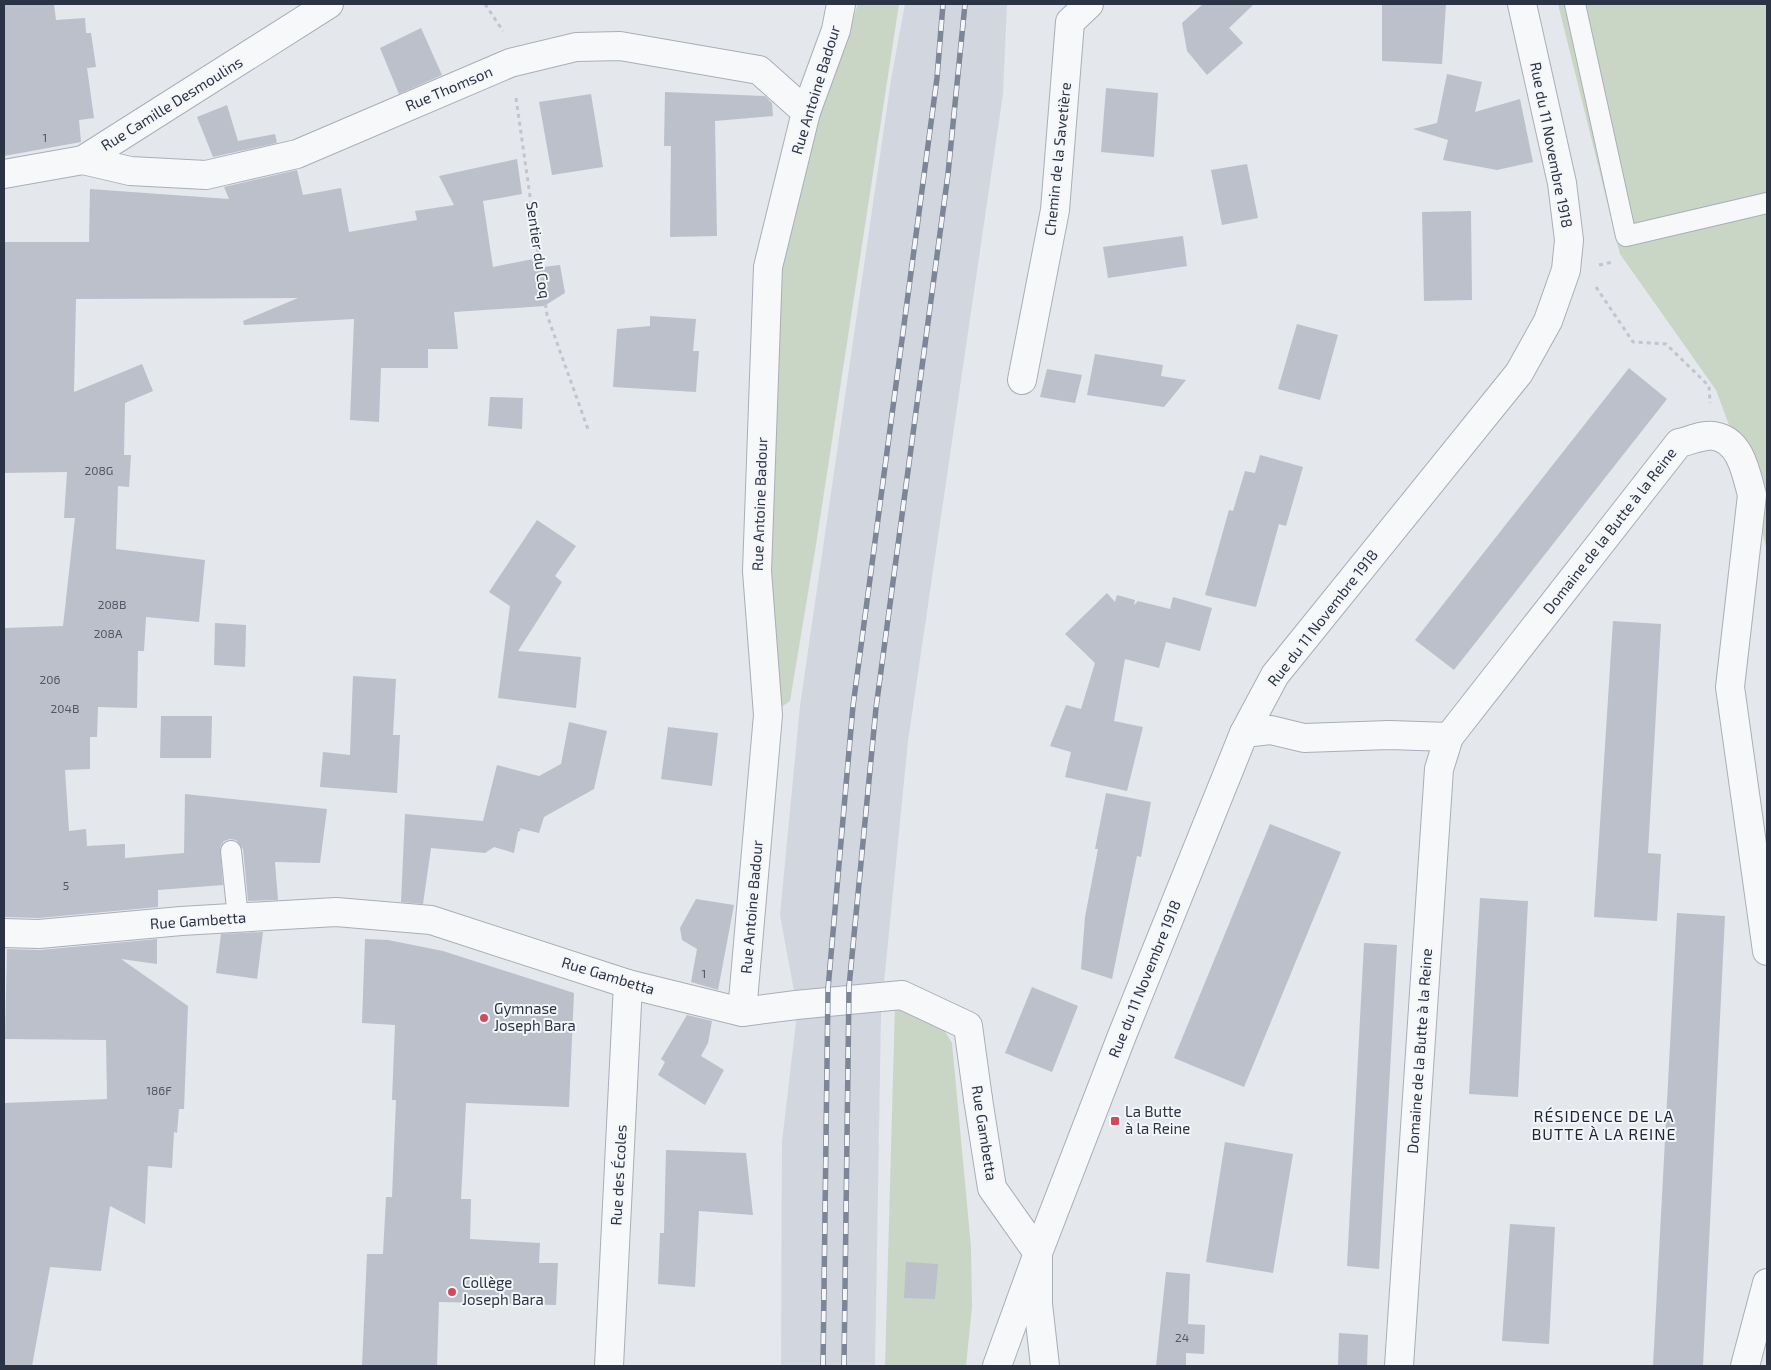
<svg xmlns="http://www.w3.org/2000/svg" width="1771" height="1370" font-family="'Exo 2',sans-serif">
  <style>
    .built { fill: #d2d6de }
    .green { fill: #c9d6c5 }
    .building { fill: #bbc0ca }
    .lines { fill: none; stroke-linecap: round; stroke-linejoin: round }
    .service-casing { stroke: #a9aeb7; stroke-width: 22 }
    .pedestrian-casing { stroke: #a9aeb7; stroke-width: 30 }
    .minor-casing { stroke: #a9aeb7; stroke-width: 30 }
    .tertiary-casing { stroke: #a9aeb7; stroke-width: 30 }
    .path { stroke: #c2c5cb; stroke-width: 3; stroke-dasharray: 4 4; stroke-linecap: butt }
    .service { stroke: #f7f8fa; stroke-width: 20 }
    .pedestrian { stroke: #f7f8fa; stroke-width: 28 }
    .minor { stroke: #f7f8fa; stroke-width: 28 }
    .tertiary { stroke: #f7f8fa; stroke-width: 28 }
    .rail-casing { stroke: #7d8696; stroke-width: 5.5 }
    .rail { stroke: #f4f6f9; stroke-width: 4; stroke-dasharray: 11; stroke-linecap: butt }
    .poi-dot { fill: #d1495b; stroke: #f4f6f9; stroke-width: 2 }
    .labels { text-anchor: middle; stroke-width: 4; stroke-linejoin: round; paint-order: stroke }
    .number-label { font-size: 12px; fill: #4f5766 }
    .street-label { font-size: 15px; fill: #2b3445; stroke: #f4f6f9 }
    .poi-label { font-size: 15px; fill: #2b3445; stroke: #f4f6f9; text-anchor: start }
    .neighbourhood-label { font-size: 16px; letter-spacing: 1px; fill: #1d2536; stroke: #f4f6f9 }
  </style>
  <rect width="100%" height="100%" fill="#e4e7ec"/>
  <path class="built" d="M 905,4 L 1007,4 L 1003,94 L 908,741 L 881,1013 L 875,1366 L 781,1366 L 782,1142 L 796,1022 L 794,991 L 780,915 L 800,706 L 891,80 Z"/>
  <g class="green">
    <path d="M 858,4 L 899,4 L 816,545 L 790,701 L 777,710 L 766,577 L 780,263 L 817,121 Z"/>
    <path d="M 1558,4 L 1767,4 L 1767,550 L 1745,468 L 1716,390 L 1620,254 Z"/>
    <path d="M 895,1004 L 943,1028 L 952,1043 L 971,1247 L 972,1307 L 966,1366 L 885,1366 Z"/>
  </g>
  <g class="building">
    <path d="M 4,4 L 54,4 L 56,20 L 85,18 L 86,33 L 91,33 L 96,67 L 87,68 L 94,118 L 79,120 L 81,142 L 4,156 Z"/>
    <path d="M 1203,4 L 1254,4 L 1229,28 L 1243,43 L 1207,75 L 1187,51 L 1182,23 Z"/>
    <path d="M 1382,4 L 1446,4 L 1442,64 L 1382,61 Z"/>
    <path d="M 421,28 L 442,75 L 399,94 L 380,48 Z"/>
    <path d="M 1447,74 L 1482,82 L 1475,112 L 1520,99 L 1533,162 L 1497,170 L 1443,160 L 1448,140 L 1413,129 L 1437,123 Z"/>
    <path d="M 1106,88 L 1158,93 L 1154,157 L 1101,152 Z"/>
    <path d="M 665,92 L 765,96 L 772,103 L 773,116 L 715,121 L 717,236 L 670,237 L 671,146 L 664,146 Z"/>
    <path d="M 591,94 L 603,167 L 552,175 L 539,102 Z"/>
    <path d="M 227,105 L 238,141 L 275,134 L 277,143 L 213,157 L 197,117 Z"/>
    <path d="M 517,159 L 522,194 L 483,201 L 493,267 L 533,259 L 535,268 L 560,265 L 565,293 L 544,306 L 454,312 L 458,349 L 428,349 L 428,368 L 381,368 L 379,422 L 350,420 L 354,319 L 244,325 L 243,321 L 298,298 L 76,299 L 74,392 L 142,364 L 153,391 L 125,403 L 124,455 L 131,455 L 129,487 L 118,486 L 116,549 L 205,560 L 199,622 L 146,617 L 144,651 L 138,651 L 137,708 L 98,707 L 97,737 L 90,737 L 90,769 L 65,770 L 69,831 L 86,829 L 87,846 L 125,844 L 125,858 L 184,853 L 185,794 L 327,809 L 320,863 L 275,862 L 278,900 L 248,901 L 243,849 L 236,840 L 230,839 L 224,841 L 220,847 L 223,885 L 158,890 L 158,907 L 39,918 L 4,917 L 4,628 L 63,626 L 75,518 L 64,518 L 67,472 L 4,473 L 4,242 L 89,242 L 90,189 L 229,199 L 224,187 L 297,170 L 303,195 L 341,188 L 349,232 L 417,220 L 415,211 L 454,205 L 439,176 Z"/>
    <path d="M 1247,164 L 1258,218 L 1222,225 L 1211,170 Z"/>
    <path d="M 1471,211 L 1472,300 L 1424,301 L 1422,212 Z"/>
    <path d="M 1183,236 L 1187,266 L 1108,278 L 1103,247 Z"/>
    <path d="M 650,316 L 696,319 L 693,351 L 699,351 L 696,392 L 613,387 L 617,329 L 650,326 Z"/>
    <path d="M 1297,324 L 1338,335 L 1320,400 L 1278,389 Z"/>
    <path d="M 1095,354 L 1163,365 L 1161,376 L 1186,380 L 1164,407 L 1087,395 Z"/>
    <path d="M 1629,368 L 1667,399 L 1454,670 L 1415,640 Z"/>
    <path d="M 1047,369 L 1082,375 L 1075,403 L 1040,397 Z"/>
    <path d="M 490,397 L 523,398 L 522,429 L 488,426 Z"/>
    <path d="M 1260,455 L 1303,467 L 1286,526 L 1279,524 L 1256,607 L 1205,595 L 1229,510 L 1233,511 L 1245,471 L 1255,473 Z"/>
    <path d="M 537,520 L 576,546 L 555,576 L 562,582 L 518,651 L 581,657 L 576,708 L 498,698 L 510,606 L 489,592 Z"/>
    <path d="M 1107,593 L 1115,602 L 1117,595 L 1135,600 L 1134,605 L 1138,601 L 1170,609 L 1173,597 L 1212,608 L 1200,651 L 1166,642 L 1159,668 L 1125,659 L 1114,721 L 1143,727 L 1127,791 L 1065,777 L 1071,752 L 1050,746 L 1066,705 L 1081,709 L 1095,663 L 1065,634 Z"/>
    <path d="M 1613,621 L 1661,624 L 1648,853 L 1661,854 L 1657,921 L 1594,917 Z"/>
    <path d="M 215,623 L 246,625 L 245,667 L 214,665 Z"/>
    <path d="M 353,676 L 396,679 L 393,735 L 400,735 L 397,793 L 320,787 L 323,752 L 350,755 Z"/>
    <path d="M 161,716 L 212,716 L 211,758 L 160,758 Z"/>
    <path d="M 569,722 L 607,731 L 594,789 L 544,817 L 539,833 L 519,828 L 521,830 L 518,832 L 514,853 L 494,847 L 485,853 L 431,848 L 423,904 L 401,902 L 405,814 L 483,821 L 497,765 L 539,776 L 561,764 Z"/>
    <path d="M 668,727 L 718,733 L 712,786 L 661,779 Z"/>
    <path d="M 1106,793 L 1151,802 L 1141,857 L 1137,856 L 1112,979 L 1081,969 L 1085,917 L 1098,849 L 1095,849 Z"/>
    <path d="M 1270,824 L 1341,852 L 1244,1087 L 1174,1058 Z"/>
    <path d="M 1480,898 L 1528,901 L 1518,1097 L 1469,1094 Z"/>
    <path d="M 696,899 L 734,905 L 718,990 L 691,982 L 697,949 L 682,940 L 680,928 Z"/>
    <path d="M 1677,913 L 1725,916 L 1703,1366 L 1653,1366 Z"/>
    <path d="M 263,932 L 257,979 L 216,973 L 221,934 Z"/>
    <path d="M 157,939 L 157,964 L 121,959 L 188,1006 L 184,1109 L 179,1109 L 177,1133 L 174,1132 L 172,1168 L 148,1166 L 145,1224 L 110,1206 L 101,1271 L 50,1267 L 32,1366 L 4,1366 L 4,1103 L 107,1099 L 106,1040 L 5,1039 L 7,949 L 40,950 Z"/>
    <path d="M 365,939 L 388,940 L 443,951 L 574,993 L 569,1107 L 466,1103 L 461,1199 L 471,1199 L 470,1239 L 540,1243 L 539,1263 L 558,1263 L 556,1305 L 439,1302 L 437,1366 L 362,1366 L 367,1254 L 383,1254 L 386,1197 L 392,1197 L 396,1100 L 392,1100 L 395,1025 L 362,1023 Z"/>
    <path d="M 1364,943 L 1397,945 L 1379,1269 L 1347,1266 Z"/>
    <path d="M 1032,987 L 1078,1006 L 1052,1072 L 1005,1053 Z"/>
    <path d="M 687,1015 L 712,1021 L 708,1043 L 701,1056 L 724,1070 L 705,1105 L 658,1075 L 665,1062 L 661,1059 Z"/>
    <path d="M 1225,1142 L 1293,1154 L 1273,1273 L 1206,1262 Z"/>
    <path d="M 666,1150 L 746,1153 L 753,1215 L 699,1211 L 695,1287 L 658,1284 L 660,1233 L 664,1233 Z"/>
    <path d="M 1510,1224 L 1555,1227 L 1549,1344 L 1502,1341 Z"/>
    <path d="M 906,1262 L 938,1264 L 935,1299 L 904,1298 Z"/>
    <path d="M 1166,1272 L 1190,1274 L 1188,1324 L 1205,1325 L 1204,1354 L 1186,1353 L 1186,1366 L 1156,1366 Z"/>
    <path d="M 1339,1333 L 1368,1335 L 1367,1366 L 1338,1366 Z"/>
  </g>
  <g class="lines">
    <g class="service-casing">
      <g id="service">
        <path d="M 1575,4 L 1626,236 L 1767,203"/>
        <path d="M 231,851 L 238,918"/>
      </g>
    </g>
    <g class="pedestrian-casing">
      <path id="pedestrian" d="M 742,1012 L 796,1005 L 902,995 L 968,1026 L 978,1099"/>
    </g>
    <g class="minor-casing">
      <g id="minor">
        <path d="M 83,160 L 130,171 L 206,175 L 297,154 L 510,63 L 576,47 L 620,46 L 759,70 L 806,112"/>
        <path d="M 4,174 L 83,160 L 329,4"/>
        <path d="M 1022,380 L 1055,210 L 1070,22 L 1089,4"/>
        <path d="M 1244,733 L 1271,730 L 1304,738 L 1389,735 L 1449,737 L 1679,443 C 1689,441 1704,434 1714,436 C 1741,440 1746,473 1752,495 L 1730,687 L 1767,951"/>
        <path d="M 4,933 L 39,934 L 181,921 L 336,912 L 431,920 L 628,984 L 742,1012 L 768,715 L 757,571 L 768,267 L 806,112 L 836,30 L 841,4"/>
        <path d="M 978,1099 L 992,1188 L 1038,1253 L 1038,1304 L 1045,1366"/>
        <path d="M 609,1366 L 628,984"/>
        <path d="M 1399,1366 L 1439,769 L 1449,737"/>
        <path d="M 1745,1366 L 1767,1283"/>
      </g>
    </g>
    <g class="tertiary-casing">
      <path id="tertiary" d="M 997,1366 L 1038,1253 L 1123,1033 L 1244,733 L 1275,675 L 1519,373 L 1548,321 L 1566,270 L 1569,240 L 1562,183 L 1522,4"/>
    </g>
    <g class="path">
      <path d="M 485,4 L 503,31"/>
      <path d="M 516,98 L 547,315 L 589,432"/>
      <path d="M 1599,265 L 1613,262"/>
      <path d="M 1596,287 L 1633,342 L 1666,344 L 1709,386 L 1710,403"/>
    </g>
    <use href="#service" class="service"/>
    <use href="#pedestrian" class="pedestrian"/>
    <use href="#minor" class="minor"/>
    <use href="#tertiary" class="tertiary"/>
    <g class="rail-casing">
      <g id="rail">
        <path d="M 823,1366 L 828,989 L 853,706 L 937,78 L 943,4"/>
        <path d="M 844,1366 L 849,987 L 876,708 L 948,174 L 965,4"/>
      </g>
    </g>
    <use href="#rail" class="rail"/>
  </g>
  <g class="poi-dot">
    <circle cx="484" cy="1018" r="5"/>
    <rect x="1110" y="1116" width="10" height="10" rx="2.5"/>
    <circle cx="452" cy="1292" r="5"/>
  </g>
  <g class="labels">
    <g class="number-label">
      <text x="45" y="142">1</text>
      <text x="99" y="475">208G</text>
      <text x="112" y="609">208B</text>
      <text x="108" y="638">208A</text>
      <text x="50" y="684">206</text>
      <text x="65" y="713">204B</text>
      <text x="66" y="890">5</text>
      <text x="704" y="978">1</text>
      <text x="159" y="1095">186F</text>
      <text x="1182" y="1342">24</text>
    </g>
    <g class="street-label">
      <text transform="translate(449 89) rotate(-23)" y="5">Rue Thomson</text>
      <text transform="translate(816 90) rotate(-73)" y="5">Rue Antoine Badour</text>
      <text transform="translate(172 104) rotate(-32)" y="5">Rue Camille Desmoulins</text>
      <text transform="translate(1551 145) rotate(79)" y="5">Rue du 11 Novembre 1918</text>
      <text transform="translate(1058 159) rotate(-84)" y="5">Chemin de la Savetière</text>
      <text transform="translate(538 250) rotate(82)" y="5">Sentier du Coq</text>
      <text transform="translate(760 504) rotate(-88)" y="5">Rue Antoine Badour</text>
      <text transform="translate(1610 531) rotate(-52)" y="5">Domaine de la Butte à la Reine</text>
      <text transform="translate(1323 618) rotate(-52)" y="5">Rue du 11 Novembre 1918</text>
      <text transform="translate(752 907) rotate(-85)" y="5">Rue Antoine Badour</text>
      <text transform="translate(198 921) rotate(-4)" y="5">Rue Gambetta</text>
      <text transform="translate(608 976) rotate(17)" y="5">Rue Gambetta</text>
      <text transform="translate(1145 979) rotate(-68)" y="5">Rue du 11 Novembre 1918</text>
      <text transform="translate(1420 1051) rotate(-86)" y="5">Domaine de la Butte à la Reine</text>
      <text transform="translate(984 1133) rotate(81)" y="5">Rue Gambetta</text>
      <text transform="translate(619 1175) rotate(-87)" y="5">Rue des Écoles</text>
    </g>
    <g class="poi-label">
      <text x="494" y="1014">Gymnase<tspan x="494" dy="17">Joseph Bara</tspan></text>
      <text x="1125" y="1117">La Butte<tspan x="1125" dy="17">à la Reine</tspan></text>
      <text x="462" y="1288">Collège<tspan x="462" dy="17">Joseph Bara</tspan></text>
    </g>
    <g class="neighbourhood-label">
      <text x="1604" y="1122">RÉSIDENCE DE LA<tspan x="1604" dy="18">BUTTE À LA REINE</tspan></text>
    </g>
  </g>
  <rect width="1771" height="1370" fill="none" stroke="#2b3445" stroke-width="10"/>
</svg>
